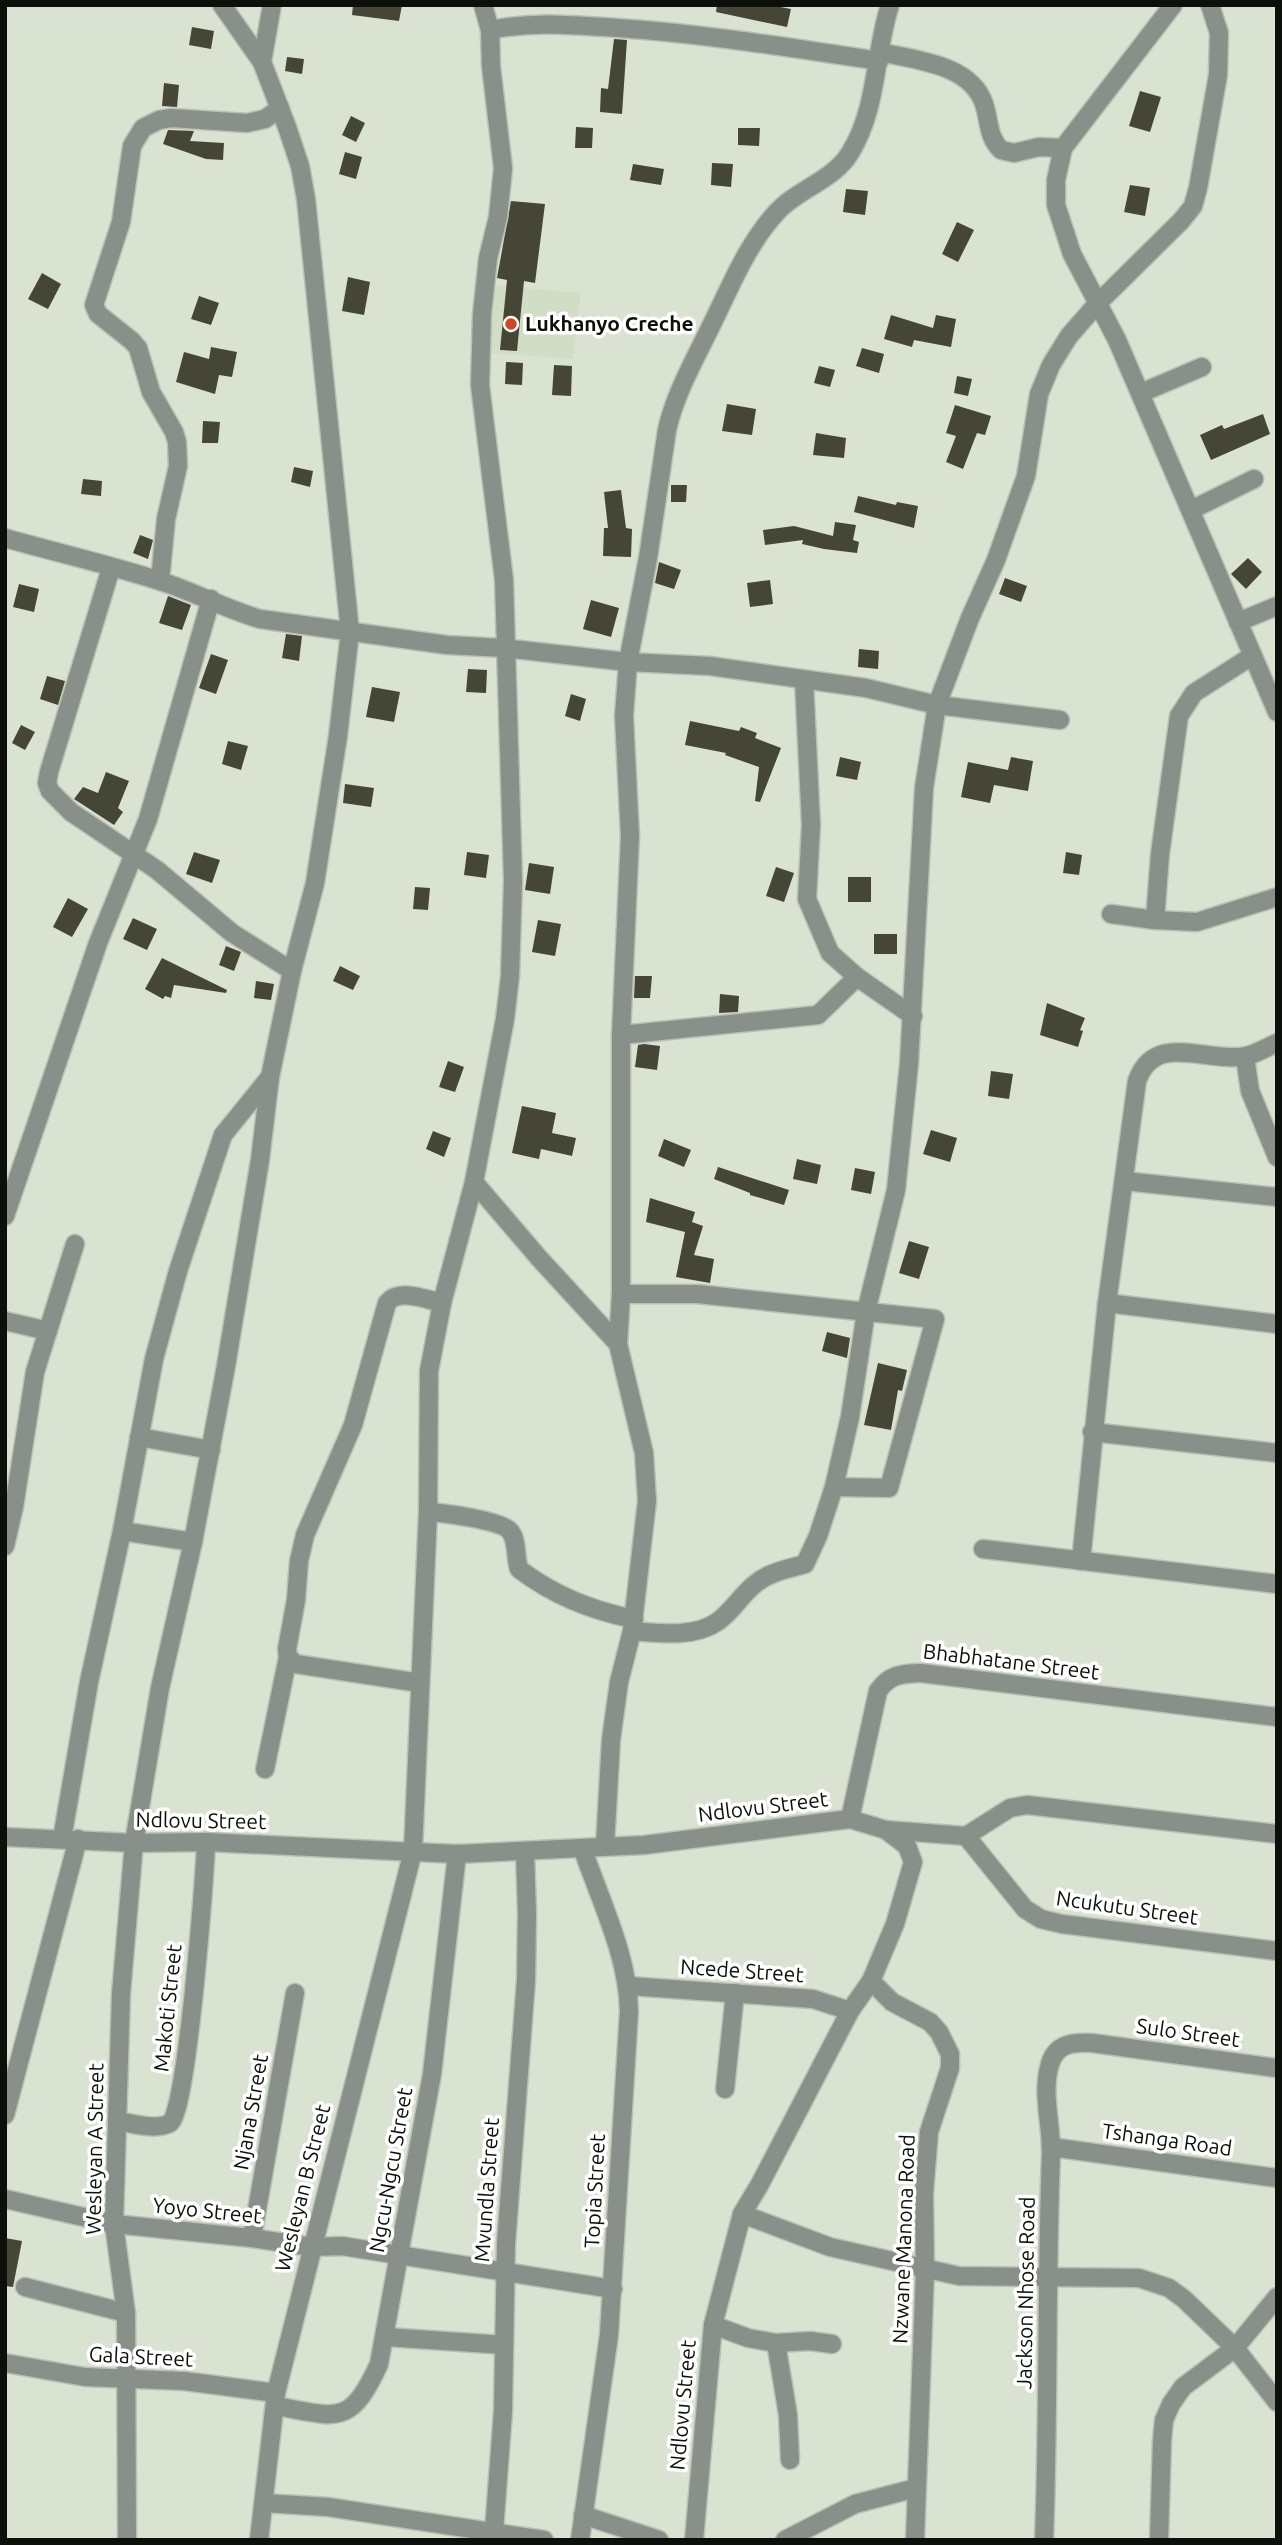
<svg xmlns="http://www.w3.org/2000/svg" width="1282" height="2545" font-family="Ubuntu,sans-serif">
  <style>
    .built { fill: #d1dec5 }
    .building { fill: #454636 }
    .lines { fill: none; stroke-linecap: round; stroke-linejoin: round }
    .minor-casing { stroke: #b9c1b2; stroke-width: 21 }
    .minor { stroke: #89908a; stroke-width: 18 }
    .poi-dot { fill: #d04623; stroke: #fff; stroke-width: 2.5 }
    .labels { text-anchor: middle; stroke-width: 7; stroke-linejoin: round; paint-order: stroke }
    .poi-label { font-size: 21px; font-weight: bold; fill: #0d100a; stroke: #fff; text-anchor: start }
    .street-label { font-size: 21px; fill: #0d100a; stroke: #fff }
  </style>
  <rect width="100%" height="100%" fill="#dae3d2"/>
  <path class="built" d="M 495,285 L 581,293 L 573,359 L 490,353 Z"/>
  <g class="building">
    <path d="M 353,5 L 402,5 L 399,21 L 352,15 Z"/>
    <path d="M 717,5 L 770,5 L 791,9 L 787,27 L 716,12 Z"/>
    <path d="M 192,27 L 214,31 L 211,49 L 189,45 Z"/>
    <path d="M 614,39 L 627,40 L 622,114 L 600,112 L 601,88 L 608,89 Z"/>
    <path d="M 287,57 L 304,59 L 302,74 L 285,71 Z"/>
    <path d="M 164,83 L 179,85 L 177,107 L 162,106 Z"/>
    <path d="M 1140,91 L 1161,97 L 1150,132 L 1129,126 Z"/>
    <path d="M 351,116 L 365,123 L 356,142 L 342,135 Z"/>
    <path d="M 576,127 L 593,128 L 592,148 L 575,148 Z"/>
    <path d="M 738,128 L 760,128 L 759,146 L 738,145 Z"/>
    <path d="M 168,130 L 194,131 L 190,141 L 224,143 L 223,160 L 206,159 L 163,144 Z"/>
    <path d="M 345,152 L 362,157 L 356,179 L 339,174 Z"/>
    <path d="M 712,163 L 733,164 L 731,187 L 711,185 Z"/>
    <path d="M 633,164 L 664,169 L 661,185 L 630,180 Z"/>
    <path d="M 1130,185 L 1150,188 L 1145,216 L 1124,212 Z"/>
    <path d="M 846,189 L 868,191 L 865,215 L 843,212 Z"/>
    <path d="M 511,201 L 545,204 L 535,283 L 524,281 L 517,351 L 500,350 L 507,280 L 497,278 Z"/>
    <path d="M 957,222 L 974,230 L 958,262 L 942,254 Z"/>
    <path d="M 42,273 L 61,284 L 48,309 L 28,299 Z"/>
    <path d="M 348,277 L 370,282 L 364,315 L 342,311 Z"/>
    <path d="M 199,296 L 219,303 L 211,325 L 191,319 Z"/>
    <path d="M 891,315 L 933,328 L 936,315 L 956,319 L 951,347 L 914,340 L 912,347 L 884,339 Z"/>
    <path d="M 211,347 L 237,352 L 232,377 L 219,375 L 215,394 L 176,382 L 184,352 L 209,359 Z"/>
    <path d="M 862,348 L 884,354 L 879,373 L 856,366 Z"/>
    <path d="M 506,362 L 523,363 L 522,385 L 505,384 Z"/>
    <path d="M 554,365 L 572,366 L 571,396 L 552,395 Z"/>
    <path d="M 819,366 L 835,370 L 830,387 L 814,383 Z"/>
    <path d="M 957,376 L 972,379 L 968,396 L 954,393 Z"/>
    <path d="M 727,404 L 756,409 L 752,435 L 722,431 Z"/>
    <path d="M 955,405 L 991,416 L 985,435 L 977,433 L 963,469 L 946,462 L 956,436 L 946,433 Z"/>
    <path d="M 1263,414 L 1270,434 L 1211,460 L 1200,435 L 1222,425 L 1224,429 Z"/>
    <path d="M 203,421 L 220,422 L 218,443 L 202,443 Z"/>
    <path d="M 816,433 L 846,438 L 844,458 L 813,455 Z"/>
    <path d="M 294,467 L 313,471 L 310,487 L 291,482 Z"/>
    <path d="M 83,479 L 102,481 L 101,496 L 81,494 Z"/>
    <path d="M 671,485 L 687,485 L 686,502 L 671,502 Z"/>
    <path d="M 621,490 L 626,528 L 632,529 L 631,557 L 603,556 L 604,528 L 608,528 L 604,492 Z"/>
    <path d="M 858,496 L 896,505 L 897,502 L 918,506 L 914,528 L 854,512 Z"/>
    <path d="M 835,522 L 856,525 L 853,540 L 859,542 L 857,553 L 824,549 L 802,544 L 803,540 L 765,545 L 763,530 L 794,526 L 833,536 Z"/>
    <path d="M 140,535 L 153,540 L 148,559 L 133,553 Z"/>
    <path d="M 1248,558 L 1262,572 L 1246,589 L 1231,574 Z"/>
    <path d="M 659,562 L 681,570 L 674,589 L 655,583 Z"/>
    <path d="M 1005,578 L 1027,586 L 1021,602 L 999,594 Z"/>
    <path d="M 770,580 L 773,604 L 750,607 L 747,583 Z"/>
    <path d="M 19,584 L 39,589 L 34,612 L 13,607 Z"/>
    <path d="M 168,596 L 191,605 L 182,630 L 159,623 Z"/>
    <path d="M 591,600 L 619,608 L 611,637 L 583,629 Z"/>
    <path d="M 286,634 L 302,636 L 299,661 L 282,658 Z"/>
    <path d="M 859,649 L 879,651 L 878,669 L 858,667 Z"/>
    <path d="M 211,654 L 228,660 L 216,694 L 199,688 Z"/>
    <path d="M 468,669 L 487,670 L 486,693 L 466,692 Z"/>
    <path d="M 47,676 L 65,681 L 58,705 L 40,699 Z"/>
    <path d="M 372,687 L 400,692 L 394,722 L 366,717 Z"/>
    <path d="M 571,694 L 586,699 L 580,721 L 565,716 Z"/>
    <path d="M 690,721 L 739,731 L 741,727 L 757,733 L 755,738 L 781,748 L 760,802 L 755,801 L 759,767 L 725,755 L 726,753 L 685,745 Z"/>
    <path d="M 21,725 L 35,732 L 25,750 L 12,743 Z"/>
    <path d="M 228,741 L 248,746 L 241,770 L 222,764 Z"/>
    <path d="M 840,757 L 861,762 L 857,780 L 836,776 Z"/>
    <path d="M 1011,757 L 1033,761 L 1028,791 L 994,785 L 990,803 L 961,797 L 968,762 L 1008,770 Z"/>
    <path d="M 106,772 L 129,781 L 118,808 L 123,812 L 114,825 L 74,799 L 83,787 L 98,793 Z"/>
    <path d="M 345,784 L 374,788 L 371,807 L 343,803 Z"/>
    <path d="M 194,852 L 220,860 L 212,883 L 186,874 Z"/>
    <path d="M 467,852 L 489,855 L 486,878 L 464,875 Z"/>
    <path d="M 1066,852 L 1082,855 L 1079,875 L 1063,873 Z"/>
    <path d="M 529,863 L 554,867 L 550,894 L 525,890 Z"/>
    <path d="M 776,867 L 794,873 L 784,902 L 766,896 Z"/>
    <rect x="848" y="877" width="23" height="25"/>
    <path d="M 415,887 L 430,888 L 428,910 L 413,909 Z"/>
    <path d="M 68,898 L 88,909 L 72,937 L 53,927 Z"/>
    <path d="M 133,918 L 157,929 L 147,950 L 123,939 Z"/>
    <path d="M 538,920 L 561,924 L 555,956 L 532,952 Z"/>
    <rect x="874" y="934" width="23" height="20"/>
    <path d="M 226,946 L 241,952 L 234,971 L 219,965 Z"/>
    <path d="M 162,958 L 227,990 L 226,993 L 174,985 L 171,998 L 165,996 L 163,999 L 145,989 Z"/>
    <path d="M 340,966 L 360,976 L 353,990 L 333,981 Z"/>
    <path d="M 635,976 L 652,976 L 650,998 L 634,998 Z"/>
    <path d="M 256,981 L 274,984 L 271,1000 L 254,998 Z"/>
    <path d="M 720,994 L 739,996 L 738,1012 L 719,1013 Z"/>
    <path d="M 1047,1003 L 1085,1018 L 1080,1030 L 1083,1031 L 1078,1047 L 1040,1035 Z"/>
    <path d="M 644,1044 L 660,1046 L 657,1070 L 635,1067 L 638,1045 Z"/>
    <path d="M 448,1061 L 464,1067 L 455,1092 L 439,1087 Z"/>
    <path d="M 991,1071 L 1013,1074 L 1009,1099 L 988,1096 Z"/>
    <path d="M 522,1106 L 556,1113 L 552,1133 L 576,1138 L 572,1156 L 541,1149 L 539,1159 L 512,1153 Z"/>
    <path d="M 931,1130 L 957,1138 L 950,1162 L 923,1154 Z"/>
    <path d="M 433,1131 L 451,1138 L 444,1157 L 426,1149 Z"/>
    <path d="M 664,1139 L 691,1150 L 684,1167 L 658,1156 Z"/>
    <path d="M 797,1159 L 821,1165 L 817,1184 L 793,1179 Z"/>
    <path d="M 718,1167 L 789,1190 L 784,1205 L 750,1195 L 750,1193 L 714,1179 Z"/>
    <path d="M 855,1168 L 875,1172 L 871,1194 L 851,1190 Z"/>
    <path d="M 650,1198 L 695,1212 L 692,1222 L 703,1226 L 694,1255 L 714,1259 L 710,1283 L 676,1277 L 685,1232 L 646,1222 Z"/>
    <path d="M 909,1241 L 929,1247 L 919,1279 L 899,1273 Z"/>
    <path d="M 827,1332 L 850,1338 L 847,1358 L 822,1351 Z"/>
    <path d="M 878,1363 L 907,1370 L 902,1391 L 898,1390 L 891,1430 L 864,1425 Z"/>
    <path d="M 5,2238 L 22,2241 L 13,2287 L 5,2286 Z"/>
  </g>
  <g class="lines">
    <g class="minor-casing">
      <g id="minor">
        <path d="M 1173,5 L 1063,148 L 1056,180 L 1056,205 L 1072,254 L 1117,340 L 1277,712"/>
        <path d="M 490,30 C 535,21 572,25 618,28 C 706,34 792,48 879,61"/>
        <path d="M 880,52 C 915,60 971,64 984,104 C 990,121 987,136 1001,150 L 1014,153 L 1039,147 L 1063,148"/>
        <path d="M 262,62 L 272,5"/>
        <path d="M 1141,393 L 1202,367"/>
        <path d="M 1191,510 L 1254,479"/>
        <path d="M 5,538 C 58,553 111,565 163,582 C 196,593 226,609 260,619 L 447,645 L 504,648 L 628,662 L 710,666 L 866,688 L 937,705 L 1060,720"/>
        <path d="M 111,568 L 49,772 L 47,783 L 50,791 L 71,812 L 157,870 L 232,933 L 292,971"/>
        <path d="M 160,581 L 166,519 L 178,466 L 177,442 L 174,432 L 151,392 L 138,348 L 132,341 L 98,314 L 94,305 L 121,222 L 132,146 L 143,128 L 159,120 L 171,118 L 247,123 L 265,119 L 280,108"/>
        <path d="M 1238,622 L 1277,606"/>
        <path d="M 804,680 L 811,825 L 807,899 L 830,953 L 857,977"/>
        <path d="M 1111,914 L 1155,920 L 1197,922 L 1277,897"/>
        <path d="M 1155,920 L 1160,854 L 1179,716 L 1194,693 L 1252,656"/>
        <path d="M 621,1035 L 818,1015 L 857,977 L 913,1016"/>
        <path d="M 1245,1057 L 1250,1091 L 1277,1157"/>
        <path d="M 1124,1181 L 1277,1197"/>
        <path d="M 474,1182 L 539,1258 L 618,1344 L 644,1453 L 647,1501 L 632,1631 L 619,1682 L 611,1740 L 605,1846"/>
        <path d="M 5,1216 L 98,943 L 148,819 L 211,599"/>
        <path d="M 621,1294 L 697,1294 L 935,1319 L 889,1488 L 834,1487"/>
        <path d="M 1107,1303 L 1277,1324"/>
        <path d="M 5,1321 L 48,1331"/>
        <path d="M 618,1344 L 621,1294 L 621,1035 L 630,836 L 624,716 L 628,662 L 648,558 L 667,430 C 675,394 694,361 710,328 C 729,290 747,244 776,213 C 797,189 833,181 850,153 C 878,108 874,54 890,5"/>
        <path d="M 1092,1432 L 1277,1453"/>
        <path d="M 139,1437 L 211,1450"/>
        <path d="M 428,1512 C 443,1513 501,1520 510,1531 C 518,1541 515,1558 519,1569 C 553,1595 593,1611 634,1619"/>
        <path d="M 122,1531 L 193,1542"/>
        <path d="M 5,1546 L 14,1507 L 35,1372 L 75,1244"/>
        <path d="M 983,1549 L 1277,1584"/>
        <path d="M 1081,1561 L 1107,1303 L 1137,1081 C 1155,1030 1208,1064 1246,1056 C 1256,1054 1267,1047 1277,1043"/>
        <path d="M 632,1631 C 659,1633 694,1638 717,1622 C 732,1612 741,1595 755,1584 C 769,1572 788,1569 805,1564 L 818,1536 L 834,1487 L 850,1417 L 866,1312 L 896,1190 L 909,1064 L 924,788 L 937,705 L 970,618 L 996,560 L 1026,476 L 1039,394 L 1051,365 L 1069,336 L 1097,304 L 1181,221 L 1193,206 L 1198,188 L 1218,75 L 1219,33 L 1210,5"/>
        <path d="M 420,1683 L 296,1664 L 288,1657 L 287,1649 L 296,1600 L 299,1561 L 305,1535 L 353,1425 L 387,1303 C 399,1288 425,1299 442,1303"/>
        <path d="M 265,1769 L 288,1657"/>
        <path d="M 850,1819 L 878,1691 C 890,1674 901,1674 921,1673 L 1277,1717"/>
        <path d="M 886,1830 L 966,1836 L 1010,1808 L 1027,1805 L 1277,1834"/>
        <path d="M 966,1836 L 1025,1909 L 1041,1919 L 1062,1924 L 1277,1951"/>
        <path d="M 5,1837 L 134,1843 L 206,1842 L 457,1854 L 644,1845 L 850,1819 L 886,1830 L 907,1846 L 913,1862 L 895,1924 L 871,1981 L 850,2011 L 760,2184 L 742,2214 L 713,2325 L 694,2540"/>
        <path d="M 62,1839 L 89,1682 L 122,1531 L 154,1359 L 178,1271 L 223,1135 L 270,1077"/>
        <path d="M 871,1981 L 892,2002 L 930,2022 L 939,2032 L 950,2054 L 950,2068 L 929,2132 L 924,2193 L 925,2270 L 915,2540"/>
        <path d="M 629,1986 L 813,1999 L 850,2011"/>
        <path d="M 725,2089 L 735,1993"/>
        <path d="M 5,2115 L 78,1839"/>
        <path d="M 117,2121 C 131,2123 156,2131 170,2123 C 187,2112 205,1876 206,1842"/>
        <path d="M 1051,2147 L 1277,2178"/>
        <path d="M 5,2199 L 114,2224 L 252,2238 L 312,2247 L 342,2246 L 613,2289"/>
        <path d="M 742,2214 L 830,2247 L 959,2276 L 1139,2278 L 1169,2288 L 1184,2299 L 1235,2348 L 1277,2402"/>
        <path d="M 252,2238 L 295,1993"/>
        <path d="M 25,2287 L 126,2313"/>
        <path d="M 713,2325 L 748,2338 L 776,2343 L 810,2341 L 832,2344"/>
        <path d="M 386,2337 L 504,2345"/>
        <path d="M 776,2343 L 788,2415 L 790,2460"/>
        <path d="M 5,2363 L 85,2377 L 184,2381 L 276,2393"/>
        <path d="M 276,2406 C 338,2417 350,2427 379,2364 L 432,2074 L 457,1854"/>
        <path d="M 264,2503 L 328,2507 L 544,2540"/>
        <path d="M 583,2515 L 659,2540"/>
        <path d="M 494,2531 L 503,2411 L 506,2244 L 526,1980 L 527,1914 L 525,1852"/>
        <path d="M 127,2540 L 126,2313 L 114,2224 L 121,1994 L 134,1843 L 160,1688 L 193,1542 L 226,1366 L 260,1160 L 270,1077 L 292,971 L 315,883 L 338,736 L 350,632 L 306,199 L 300,166 L 287,127 L 262,62 L 222,5"/>
        <path d="M 259,2540 L 276,2393 L 413,1851 L 428,1512 L 429,1371 L 442,1303 L 474,1182 L 505,1019 L 510,976 L 513,881 L 504,580 L 480,385 L 482,314 L 488,258 L 498,217 L 503,168 L 491,66 L 490,30 L 483,5"/>
        <path d="M 580,2540 L 609,2335 L 629,2011 C 628,1956 601,1902 583,1850"/>
        <path d="M 785,2540 L 855,2504 L 916,2488"/>
        <path d="M 1044,2540 C 1049,2411 1046,2283 1051,2155 C 1052,2125 1041,2094 1050,2064 C 1056,2043 1074,2042 1092,2043 L 1277,2068"/>
        <path d="M 1159,2540 L 1162,2441 L 1164,2420 L 1171,2404 L 1183,2387 L 1235,2348 L 1277,2297"/>
      </g>
    </g>
    <use href="#minor" class="minor"/>
  </g>
  <circle class="poi-dot" cx="511" cy="324" r="7"/>
  <g class="labels">
    <g class="poi-label">
      <text x="525" y="331">Lukhanyo Creche</text>
    </g>
    <g class="street-label">
      <text transform="translate(1011 1662) rotate(7)" y="7">Bhabhatane Street</text>
      <text transform="translate(763 1807) rotate(-7)" y="7">Ndlovu Street</text>
      <text transform="translate(201 1821) rotate(1)" y="7">Ndlovu Street</text>
      <text transform="translate(1127 1908) rotate(8)" y="7">Ncukutu Street</text>
      <text transform="translate(742 1971) rotate(4)" y="7">Ncede Street</text>
      <text transform="translate(168 2008) rotate(-84)" y="7">Makoti Street</text>
      <text transform="translate(1188 2033) rotate(8)" y="7">Sulo Street</text>
      <text transform="translate(251 2112) rotate(-80)" y="7">Njana Street</text>
      <text transform="translate(1167 2140) rotate(8)" y="7">Tshanga Road</text>
      <text transform="translate(95 2149) rotate(-89)" y="7">Wesleyan A Street</text>
      <text transform="translate(391 2170) rotate(-80)" y="7">Ngcu-Ngcu Street</text>
      <text transform="translate(303 2188) rotate(-76)" y="7">Wesleyan B Street</text>
      <text transform="translate(487 2190) rotate(-86)" y="7">Mvundla Street</text>
      <text transform="translate(595 2191) rotate(-87)" y="7">Topia Street</text>
      <text transform="translate(207 2211) rotate(6)" y="7">Yoyo Street</text>
      <text transform="translate(904 2239) rotate(-88)" y="7">Nzwane Manona Road</text>
      <text transform="translate(1026 2293) rotate(-89)" y="7">Jackson Nhose Road</text>
      <text transform="translate(141 2357) rotate(3)" y="7">Gala Street</text>
      <text transform="translate(683 2405) rotate(-85)" y="7">Ndlovu Street</text>
    </g>
  </g>
  <rect width="1282" height="2545" fill="none" stroke="#0d100a" stroke-width="14"/>
</svg>
